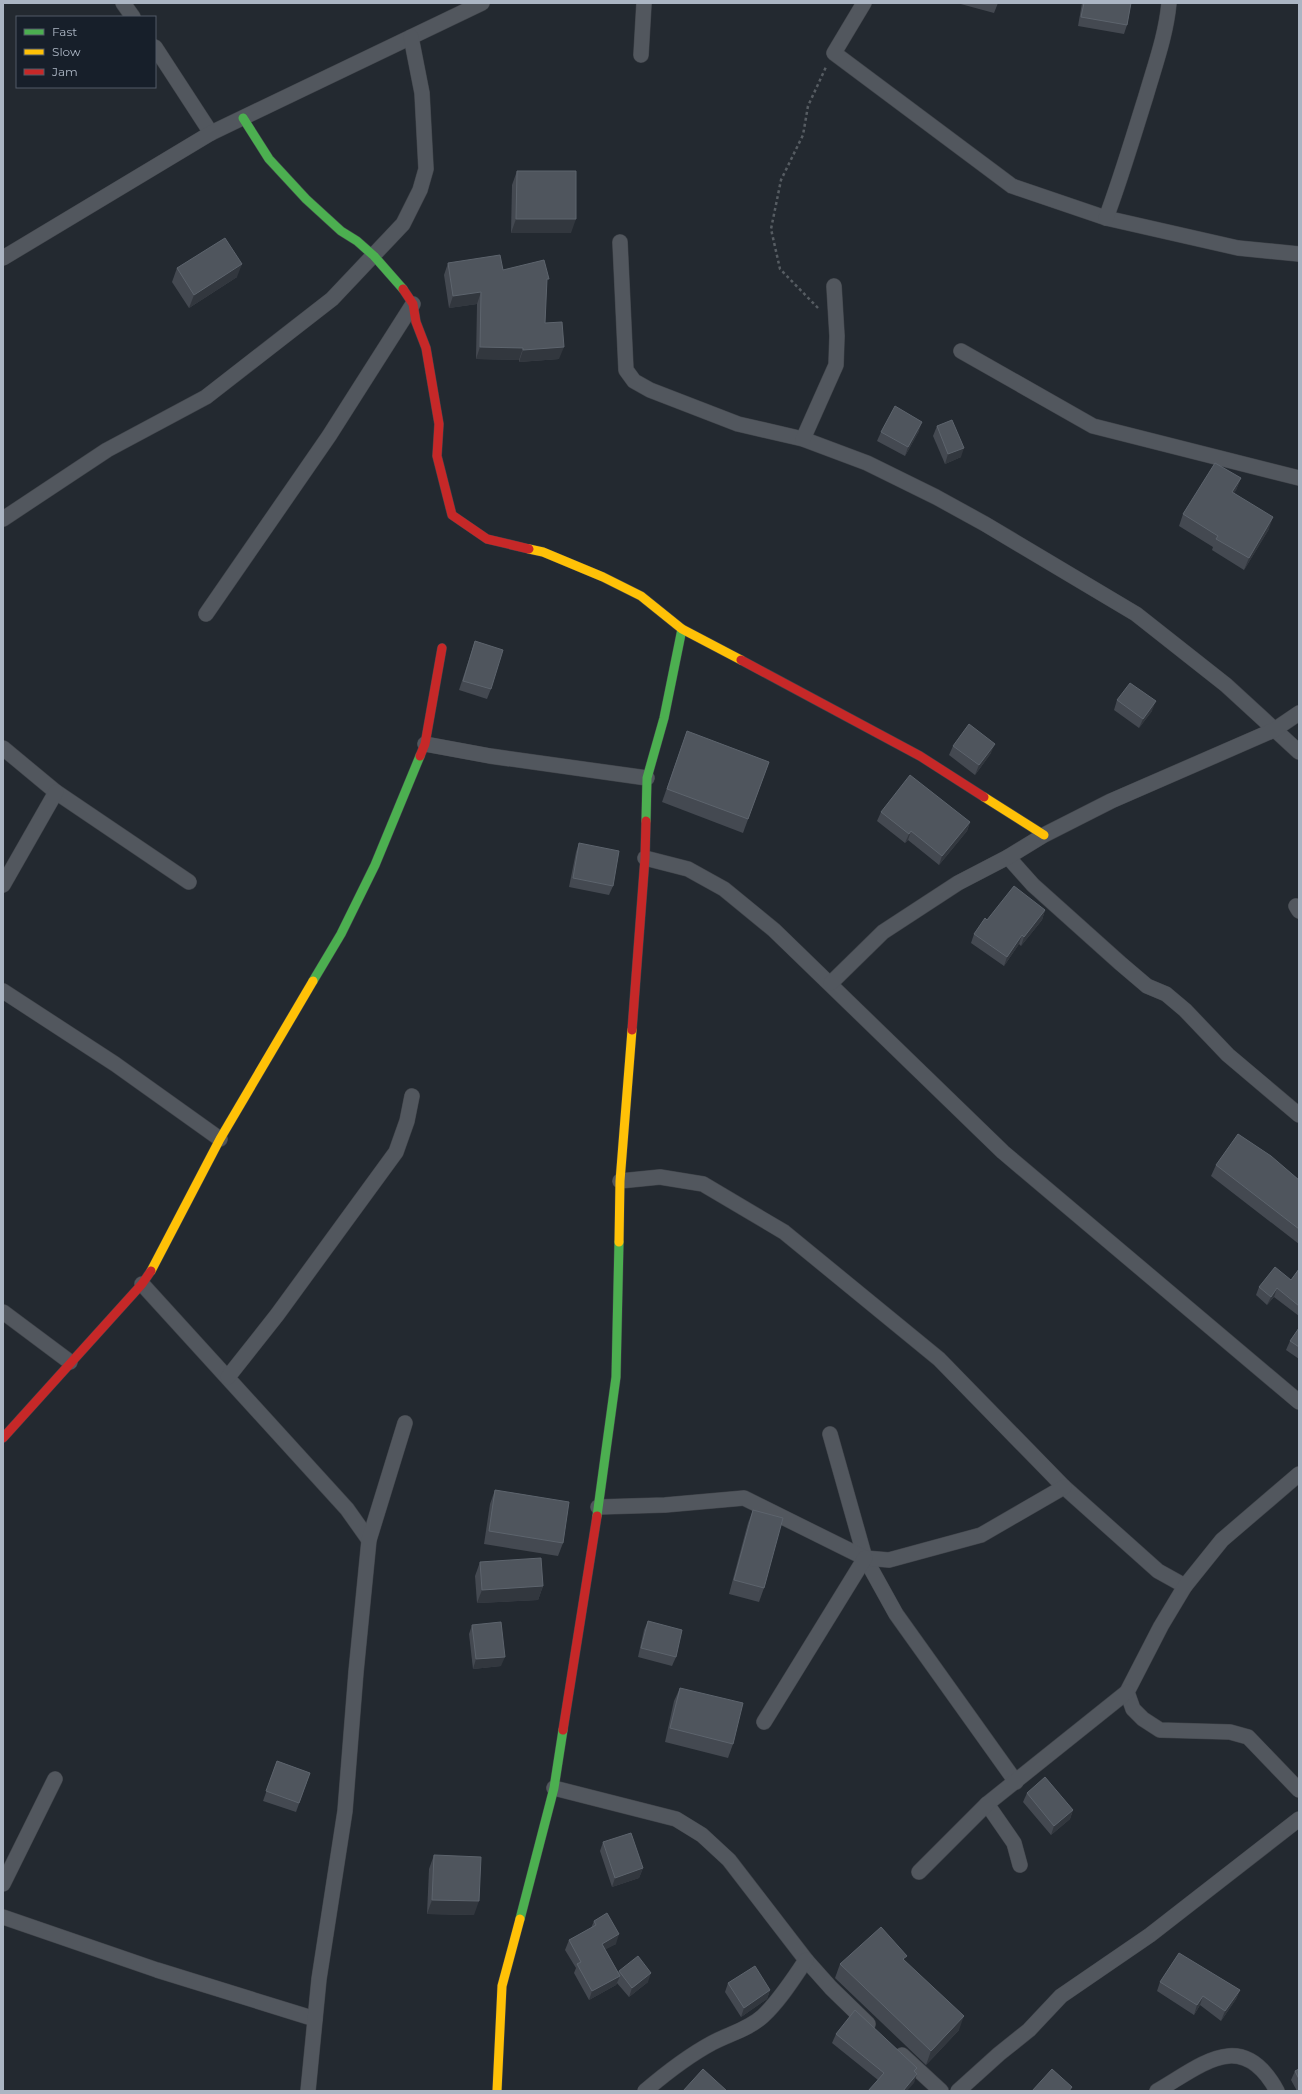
<svg xmlns="http://www.w3.org/2000/svg" width="1302" height="2094" font-family="Montserrat,sans-serif">
  <style>
    .lines { fill: none; stroke-linecap: round; stroke-linejoin: round }
    .street-casing { stroke: #3f4349; stroke-width: 16 }
    .fast-casing { stroke: #3f4349; stroke-width: 10 }
    .slow-casing { stroke: #3f4349; stroke-width: 10 }
    .jam-casing { stroke: #3f4349; stroke-width: 10 }
    .path { stroke: #565c62; stroke-width: 2.5; stroke-dasharray: 3 3; stroke-linecap: butt }
    .street { stroke: #52575e; stroke-width: 15 }
    .fast { stroke: #4caf50; stroke-width: 9 }
    .slow { stroke: #ffc107; stroke-width: 9 }
    .jam { stroke: #c62828; stroke-width: 9 }
    .wall { fill: #444951 }
    .shaded-wall { fill: #32373e }
    .building { fill: #4f555d; stroke: #5d646d }
  </style>
  <rect width="100%" height="100%" fill="#232930"/>
  <g class="lines">
    <g class="street-casing">
      <g id="street">
        <path d="M 123,3 L 133,17"/>
        <path d="M 864,3 L 834,53 L 1012,186 L 1106,218 L 1238,248 L 1299,254"/>
        <path d="M 155,47 L 211,133"/>
        <path d="M 641,55 L 644,3"/>
        <path d="M 1106,218 C 1121,178 1133,137 1146,96 C 1155,65 1166,35 1169,3"/>
        <path d="M 620,242 L 626,370 L 634,381 L 650,390 L 738,424 L 803,439 L 867,463 L 936,497 L 985,524 L 1136,614 L 1226,685 L 1299,752"/>
        <path d="M 3,258 L 211,133 L 482,3"/>
        <path d="M 961,351 L 1093,426 L 1299,478"/>
        <path d="M 803,439 L 836,365 L 837,336 L 834,286"/>
        <path d="M 3,519 L 107,450 L 206,397 L 332,299 L 403,224 L 420,190 L 426,169 L 422,93 L 411,37"/>
        <path d="M 206,614 L 329,436 L 413,304"/>
        <path d="M 425,744 L 490,756 L 647,778"/>
        <path d="M 3,748 L 56,792 L 189,882"/>
        <path d="M 1008,857 L 1033,885 L 1120,963 L 1147,986 L 1166,994 L 1185,1010 L 1228,1055 L 1299,1115"/>
        <path d="M 645,858 L 688,869 L 724,889 L 774,930 L 1003,1152 L 1299,1402"/>
        <path d="M 3,885 L 56,792"/>
        <path d="M 1296,906 L 1299,911"/>
        <path d="M 831,983 L 883,932 L 958,883 L 1008,857 L 1044,835 L 1111,801 L 1274,730 L 1299,713"/>
        <path d="M 3,991 L 115,1064 L 220,1139"/>
        <path d="M 620,1181 L 660,1177 L 703,1184 L 784,1232 L 939,1359 L 1064,1487 L 1158,1571 L 1185,1586"/>
        <path d="M 142,1284 L 347,1509 L 369,1540"/>
        <path d="M 3,1312 L 70,1362"/>
        <path d="M 228,1377 L 277,1315 L 396,1152 L 407,1121 L 412,1096"/>
        <path d="M 830,1434 L 865,1558 L 896,1614 L 1016,1782"/>
        <path d="M 1299,1474 L 1222,1540 L 1185,1586 L 1161,1626 L 1127,1692 L 1133,1709 L 1143,1719 L 1160,1730 L 1230,1732 L 1248,1737 L 1299,1790"/>
        <path d="M 598,1507 L 665,1505 L 744,1498 L 865,1558 L 889,1560 L 981,1535 L 1064,1487"/>
        <path d="M 764,1722 L 865,1558"/>
        <path d="M 554,1788 L 676,1819 L 702,1835 L 729,1860 L 806,1960 L 831,1988 L 868,2024"/>
        <path d="M 987,1804 L 1014,1843 L 1020,1865"/>
        <path d="M 919,1872 L 987,1804 L 1127,1692"/>
        <path d="M 3,1884 L 55,1779"/>
        <path d="M 3,1917 L 157,1970 L 315,2019"/>
        <path d="M 902,2055 L 941,2091"/>
        <path d="M 308,2091 L 319,1979 L 345,1811 L 356,1672 L 369,1540 L 405,1423"/>
        <path d="M 645,2091 C 666,2073 688,2056 712,2043 C 729,2034 749,2029 763,2016 C 780,2000 793,1979 806,1960"/>
        <path d="M 958,2091 L 999,2054 L 1029,2030 L 1061,1996 L 1150,1935 L 1299,1819"/>
        <path d="M 1157,2091 C 1202,2065 1242,2027 1277,2091"/>
      </g>
    </g>
    <g class="fast-casing">
      <g id="fast">
        <path d="M 243,118 L 269,159 L 306,199 L 341,231 L 357,241 L 374,256 L 403,289"/>
        <path d="M 646,821 L 647,778 L 664,718 L 682,629"/>
        <path d="M 313,981 L 341,934 L 375,865 L 420,756"/>
        <path d="M 597,1516 L 616,1377 L 619,1242"/>
        <path d="M 520,1919 L 554,1788 L 563,1730"/>
      </g>
    </g>
    <g class="slow-casing">
      <g id="slow">
        <path d="M 529,549 L 543,552 L 603,577 L 641,596 L 682,629 L 741,660"/>
        <path d="M 984,797 L 1044,835"/>
        <path d="M 619,1242 L 620,1181 L 632,1030"/>
        <path d="M 151,1271 L 220,1139 L 313,981"/>
        <path d="M 497,2091 L 502,1986 L 520,1919"/>
      </g>
    </g>
    <g class="jam-casing">
      <g id="jam">
        <path d="M 403,289 L 413,304 L 416,322 L 426,348 L 439,424 L 437,456 L 452,515 L 487,539 L 529,549"/>
        <path d="M 741,660 L 920,756 L 984,797"/>
        <path d="M 420,756 L 425,744 L 442,648"/>
        <path d="M 632,1030 L 645,858 L 646,821"/>
        <path d="M 3,1438 L 142,1284 L 151,1271"/>
        <path d="M 563,1730 L 597,1516"/>
      </g>
    </g>
    <path class="path" d="M 818,308 L 780,269 L 771,229 L 781,180 L 803,135 L 808,106 L 826,67"/>
    <use href="#street" class="street"/>
    <use href="#fast" class="fast"/>
    <use href="#slow" class="slow"/>
    <use href="#jam" class="jam"/>
  </g>
  <g class="wall">
    <path d="M 957,3 L 998,3 L 994,13 Z"/>
    <path d="M 1082,3 L 1131,3 L 1127,25 L 1124,34 L 1078,26 Z"/>
    <path d="M 517,171 L 571,233 L 511,233 L 512,185 Z"/>
    <path d="M 448,263 L 503,270 L 546,285 L 545,323 L 559,359 L 519,362 L 519,360 L 476,359 L 477,304 L 449,308 L 444,275 Z"/>
    <path d="M 177,268 L 237,277 L 189,308 L 172,282 Z"/>
    <path d="M 937,426 L 961,457 L 945,464 L 933,436 Z"/>
    <path d="M 919,431 L 905,456 L 877,441 L 881,432 Z"/>
    <path d="M 1241,478 L 1236,490 L 1234,493 L 1269,529 L 1244,570 L 1212,550 L 1213,547 L 1179,526 L 1183,514 Z"/>
    <path d="M 475,641 L 491,689 L 487,699 L 459,690 Z"/>
    <path d="M 1117,700 L 1152,711 L 1139,728 L 1114,710 Z"/>
    <path d="M 682,745 L 769,762 L 743,833 L 662,802 Z"/>
    <path d="M 953,746 L 991,753 L 975,775 L 949,755 Z"/>
    <path d="M 881,812 L 970,822 L 967,831 L 939,865 L 908,840 L 905,843 L 877,821 Z"/>
    <path d="M 579,843 L 613,886 L 609,895 L 569,887 L 576,852 Z"/>
    <path d="M 1045,910 L 1042,920 L 1021,946 L 1019,944 L 1004,966 L 971,943 L 974,934 L 987,920 Z"/>
    <path d="M 1216,1165 L 1299,1180 L 1299,1244 L 1211,1176 Z"/>
    <path d="M 1299,1269 L 1299,1316 L 1274,1297 L 1267,1305 L 1256,1295 L 1259,1287 L 1291,1280 Z"/>
    <path d="M 1299,1328 L 1299,1359 L 1286,1350 L 1290,1341 Z"/>
    <path d="M 495,1490 L 563,1543 L 558,1556 L 484,1544 L 490,1504 Z"/>
    <path d="M 753,1510 L 764,1588 L 759,1602 L 729,1594 L 748,1523 Z"/>
    <path d="M 480,1562 L 543,1586 L 538,1600 L 477,1603 L 475,1576 Z"/>
    <path d="M 648,1621 L 676,1657 L 672,1666 L 638,1657 L 644,1630 Z"/>
    <path d="M 472,1625 L 501,1666 L 473,1669 L 469,1634 Z"/>
    <path d="M 680,1688 L 733,1744 L 728,1758 L 665,1742 L 674,1701 Z"/>
    <path d="M 277,1761 L 310,1773 L 296,1812 L 263,1801 Z"/>
    <path d="M 1027,1793 L 1073,1810 L 1070,1819 L 1051,1835 L 1023,1802 Z"/>
    <path d="M 603,1842 L 643,1868 L 639,1878 L 612,1887 L 600,1851 Z"/>
    <path d="M 434,1855 L 474,1915 L 427,1914 L 429,1869 Z"/>
    <path d="M 594,1921 L 616,1944 L 605,1949 L 618,1972 L 619,1971 L 648,1982 L 629,1997 L 617,1983 L 616,1985 L 589,2000 L 574,1973 L 576,1968 L 565,1950 L 569,1940 L 591,1928 Z"/>
    <path d="M 905,1961 L 959,2030 L 926,2065 L 835,1978 L 840,1964 Z"/>
    <path d="M 1160,1982 L 1240,1990 L 1236,1999 L 1221,2021 L 1200,2005 L 1194,2015 L 1157,1991 Z"/>
    <path d="M 728,1983 L 770,1990 L 767,1999 L 741,2017 L 725,1992 Z"/>
    <path d="M 836,2034 L 915,2072 L 914,2083 L 878,2080 L 832,2043 Z"/>
    <path d="M 1299,2069 L 1299,2091 L 1297,2091 L 1291,2080 L 1295,2071 Z"/>
  </g>
  <g class="shaded-wall">
    <path d="M 516,219 L 576,219 L 571,233 L 511,233 Z"/>
    <path d="M 242,264 L 237,277 L 189,308 L 194,295 Z"/>
    <path d="M 481,292 L 477,304 L 449,308 L 453,296 Z"/>
    <path d="M 480,347 L 523,348 L 519,360 L 476,359 Z"/>
    <path d="M 564,347 L 559,359 L 519,362 L 523,350 Z"/>
    <path d="M 922,422 L 919,431 L 905,456 L 908,447 Z"/>
    <path d="M 964,448 L 961,457 L 945,464 L 948,454 Z"/>
    <path d="M 1241,478 L 1236,490 L 1228,504 L 1232,492 Z"/>
    <path d="M 1273,517 L 1269,529 L 1244,570 L 1249,558 Z"/>
    <path d="M 1156,701 L 1152,711 L 1139,728 L 1143,719 Z"/>
    <path d="M 995,744 L 991,753 L 975,775 L 979,765 Z"/>
    <path d="M 970,822 L 967,831 L 939,865 L 942,856 Z"/>
    <path d="M 911,831 L 908,840 L 905,843 L 909,834 Z"/>
    <path d="M 1045,910 L 1042,920 L 1021,946 L 1024,937 Z"/>
    <path d="M 1022,935 L 1019,944 L 1004,966 L 1007,957 Z"/>
    <path d="M 1277,1288 L 1274,1297 L 1267,1305 L 1271,1297 Z"/>
    <path d="M 543,1586 L 538,1600 L 477,1603 L 482,1590 Z"/>
    <path d="M 505,1657 L 501,1666 L 473,1669 L 476,1659 Z"/>
    <path d="M 1073,1810 L 1070,1819 L 1051,1835 L 1054,1826 Z"/>
    <path d="M 643,1868 L 639,1878 L 612,1887 L 615,1878 Z"/>
    <path d="M 432,1900 L 479,1901 L 474,1915 L 427,1914 Z"/>
    <path d="M 619,1934 L 616,1944 L 599,1953 L 602,1944 Z"/>
    <path d="M 651,1973 L 648,1982 L 629,1997 L 632,1988 Z"/>
    <path d="M 620,1976 L 616,1985 L 589,2000 L 592,1991 Z"/>
    <path d="M 770,1990 L 767,1999 L 741,2017 L 744,2008 Z"/>
    <path d="M 1240,1990 L 1236,1999 L 1221,2021 L 1225,2011 Z"/>
    <path d="M 1203,1996 L 1200,2005 L 1194,2015 L 1197,2005 Z"/>
    <path d="M 964,2016 L 959,2030 L 926,2065 L 931,2051 Z"/>
    <path d="M 917,2074 L 914,2083 L 907,2091 L 903,2091 Z"/>
  </g>
  <g class="building">
    <path d="M 1084,3 L 1131,3 L 1127,25 L 1081,17 Z"/>
    <path d="M 517,171 L 576,171 L 576,219 L 516,219 Z"/>
    <path d="M 225,238 L 242,264 L 194,295 L 177,268 Z"/>
    <path d="M 500,255 L 503,270 L 544,260 L 549,279 L 547,279 L 545,323 L 562,322 L 564,347 L 523,350 L 523,348 L 480,347 L 481,292 L 453,296 L 448,263 Z"/>
    <path d="M 895,406 L 922,422 L 908,447 L 881,432 Z"/>
    <path d="M 952,420 L 964,448 L 948,454 L 937,426 Z"/>
    <path d="M 1215,463 L 1241,478 L 1232,492 L 1273,517 L 1249,558 L 1216,539 L 1218,536 L 1183,514 Z"/>
    <path d="M 475,641 L 503,650 L 491,689 L 463,681 Z"/>
    <path d="M 1130,683 L 1156,701 L 1143,719 L 1117,700 Z"/>
    <path d="M 969,724 L 995,744 L 979,765 L 953,746 Z"/>
    <path d="M 687,731 L 769,762 L 748,819 L 667,789 Z"/>
    <path d="M 910,775 L 970,822 L 942,856 L 911,831 L 909,834 L 881,812 Z"/>
    <path d="M 579,843 L 619,851 L 613,886 L 573,878 Z"/>
    <path d="M 1014,886 L 1045,910 L 1024,937 L 1022,935 L 1007,957 L 974,934 L 985,918 L 987,920 Z"/>
    <path d="M 1238,1134 L 1271,1156 L 1299,1180 L 1299,1229 L 1216,1165 Z"/>
    <path d="M 1275,1267 L 1291,1280 L 1299,1269 L 1299,1306 L 1277,1288 L 1271,1297 L 1259,1287 Z"/>
    <path d="M 1299,1328 L 1299,1347 L 1290,1341 Z"/>
    <path d="M 495,1490 L 569,1502 L 563,1543 L 489,1531 Z"/>
    <path d="M 753,1510 L 783,1518 L 764,1588 L 734,1580 Z"/>
    <path d="M 541,1558 L 543,1586 L 482,1590 L 480,1562 Z"/>
    <path d="M 648,1621 L 682,1630 L 676,1657 L 641,1648 Z"/>
    <path d="M 501,1622 L 505,1657 L 476,1659 L 472,1625 Z"/>
    <path d="M 680,1688 L 743,1703 L 733,1744 L 670,1728 Z"/>
    <path d="M 277,1761 L 310,1773 L 299,1803 L 266,1791 Z"/>
    <path d="M 1045,1777 L 1073,1810 L 1054,1826 L 1027,1793 Z"/>
    <path d="M 631,1833 L 643,1868 L 615,1878 L 603,1842 Z"/>
    <path d="M 434,1855 L 481,1857 L 479,1901 L 432,1900 Z"/>
    <path d="M 607,1913 L 619,1934 L 602,1944 L 620,1976 L 592,1991 L 577,1964 L 581,1962 L 569,1940 L 596,1925 L 594,1921 Z"/>
    <path d="M 881,1927 L 907,1956 L 903,1959 L 964,2016 L 931,2051 L 840,1964 Z"/>
    <path d="M 1179,1953 L 1240,1990 L 1225,2011 L 1203,1996 L 1197,2005 L 1160,1982 Z"/>
    <path d="M 638,1956 L 651,1973 L 632,1988 L 619,1971 Z"/>
    <path d="M 755,1966 L 770,1990 L 744,2008 L 728,1983 Z"/>
    <path d="M 855,2010 L 917,2068 L 914,2071 L 917,2074 L 903,2091 L 868,2091 L 884,2073 L 836,2034 Z"/>
    <path d="M 703,2069 L 727,2091 L 683,2091 Z"/>
    <path d="M 1052,2069 L 1072,2087 L 1069,2091 L 1032,2091 Z"/>
    <path d="M 1299,2069 L 1299,2079 L 1295,2071 Z"/>
  </g>
  <rect width="1302" height="2094" fill="none" stroke="#abb5c3" stroke-width="8"/>
  <rect x="16" y="16" width="140" height="72" fill="#171f2a" stroke="#525b67"/>
  <rect x="24" y="29" width="20" height="6" fill="#4caf50" stroke="#525b67"/>
  <text x="52" y="36" font-size="12" fill="#abb5c3">Fast</text>
  <rect x="24" y="49" width="20" height="6" fill="#ffc107" stroke="#525b67"/>
  <text x="52" y="56" font-size="12" fill="#abb5c3">Slow</text>
  <rect x="24" y="69" width="20" height="6" fill="#c62828" stroke="#525b67"/>
  <text x="52" y="76" font-size="12" fill="#abb5c3">Jam</text>
</svg>
